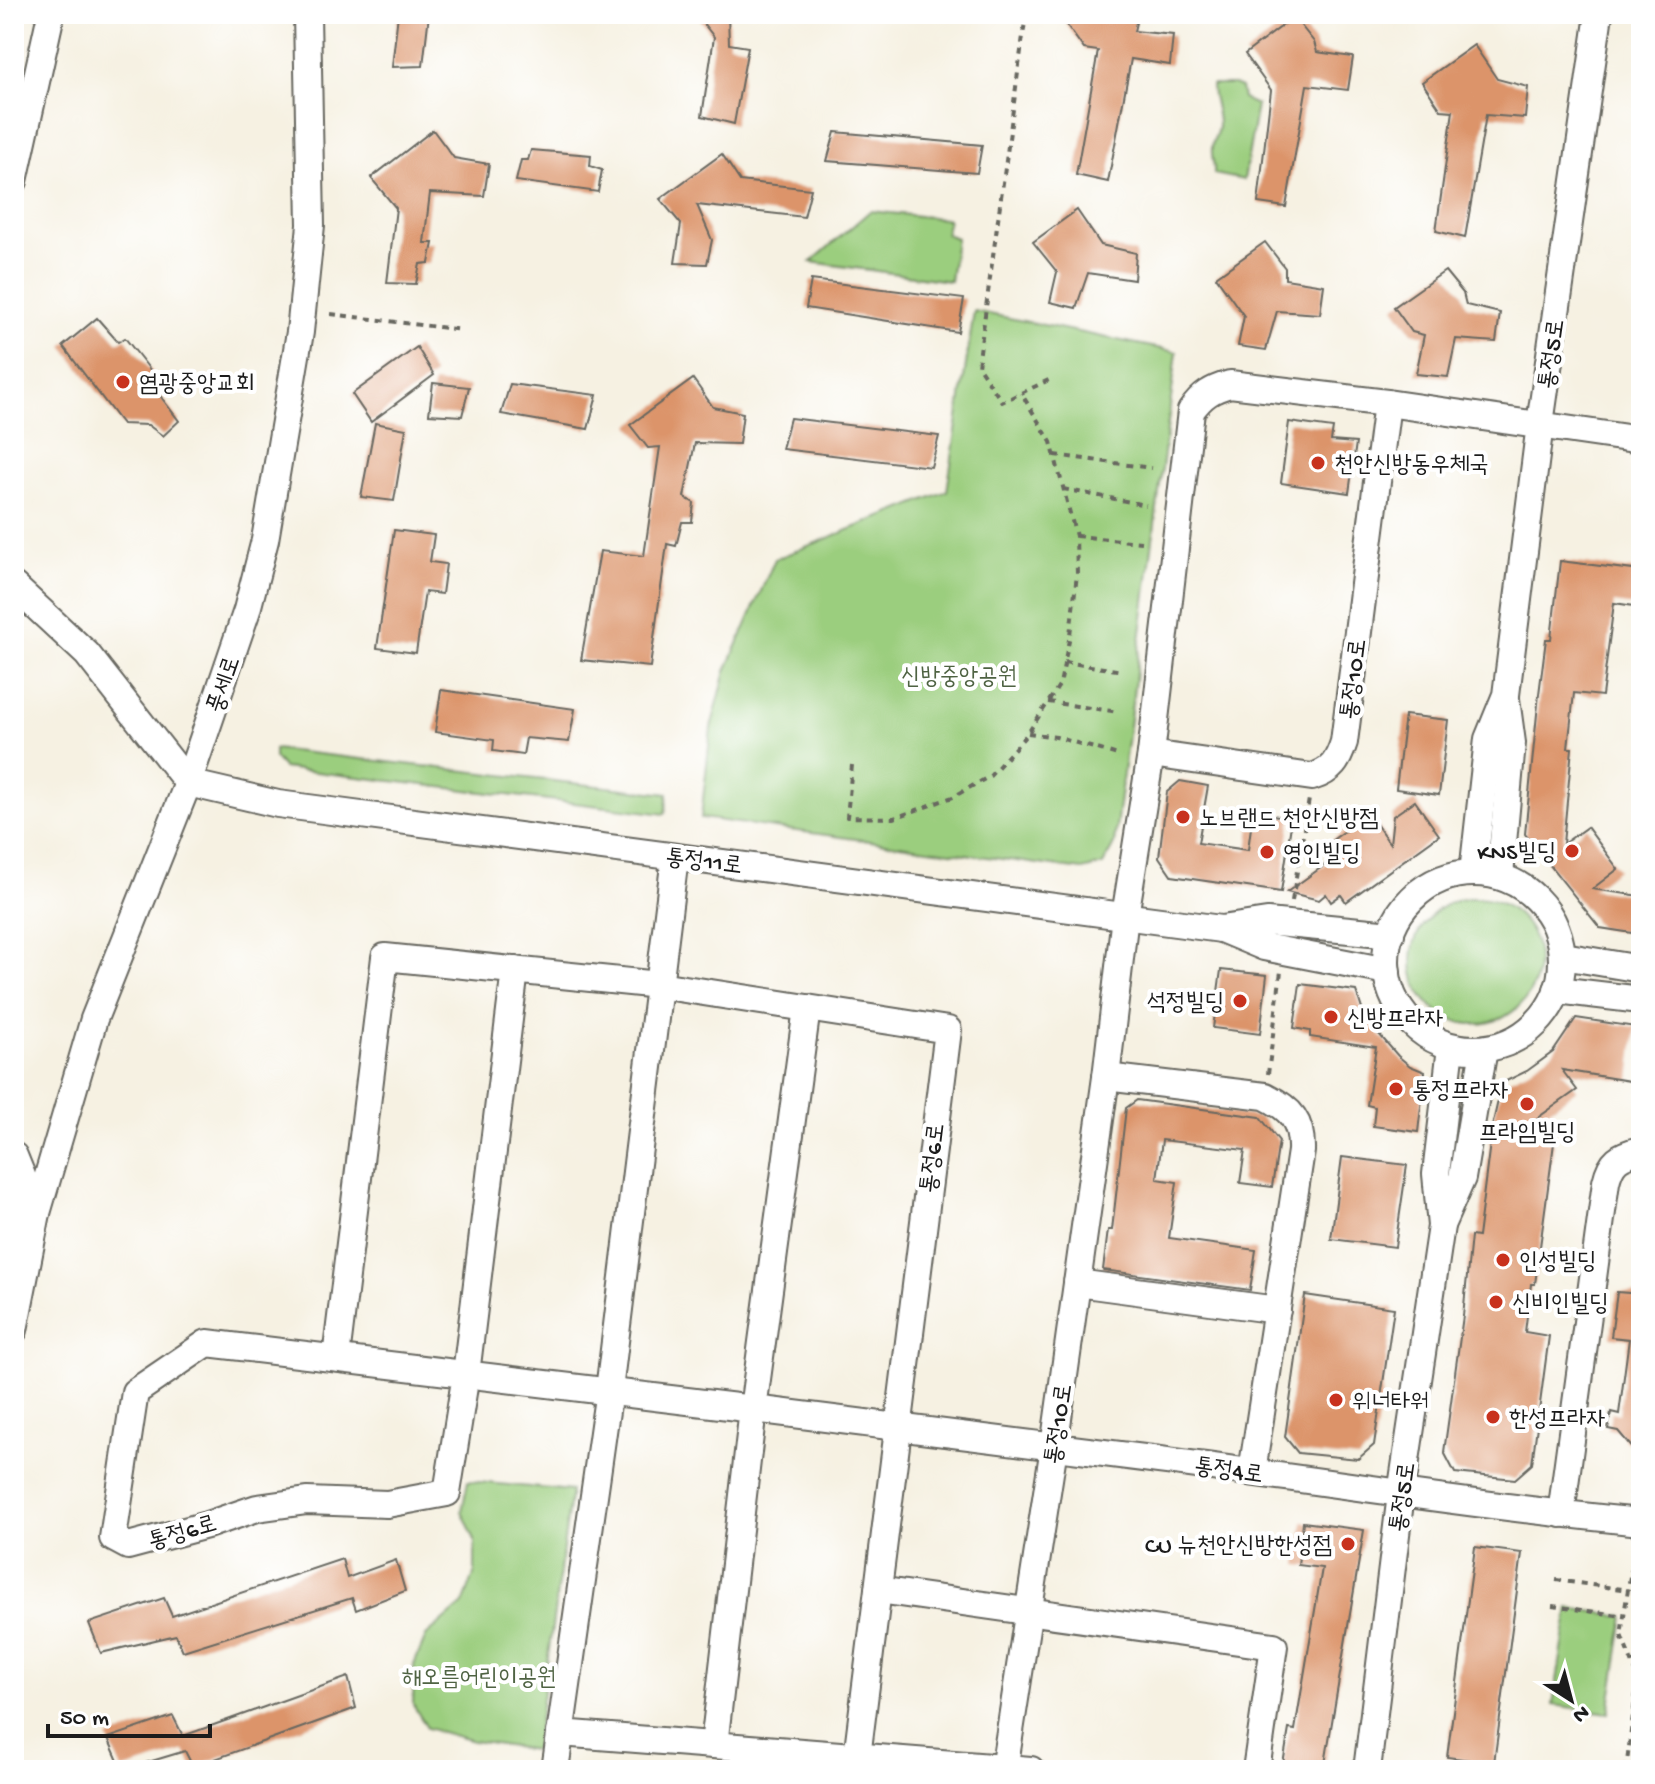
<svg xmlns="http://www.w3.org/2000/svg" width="1655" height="1784" font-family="'Gochi Hand','Poor Story',sans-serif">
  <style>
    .green { fill: #9bce7e; stroke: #5c754d; stroke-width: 2 }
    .building { fill: #dc946b }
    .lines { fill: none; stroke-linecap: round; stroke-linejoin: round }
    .minor-casing { stroke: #686761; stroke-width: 30 }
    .path { stroke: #686761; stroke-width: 4; stroke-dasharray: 6 6; stroke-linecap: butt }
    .minor { stroke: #fff; stroke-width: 26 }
    .poi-dot { fill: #c8321e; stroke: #fff; stroke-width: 3 }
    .labels { text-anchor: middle; stroke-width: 8; stroke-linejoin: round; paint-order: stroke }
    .street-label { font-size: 24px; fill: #1c1c1c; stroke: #fff }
    .poi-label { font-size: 24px; fill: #1c1c1c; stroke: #fff; text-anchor: start }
    .park-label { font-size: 24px; fill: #4f6343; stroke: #fff }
  </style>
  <rect width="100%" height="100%" fill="#fff"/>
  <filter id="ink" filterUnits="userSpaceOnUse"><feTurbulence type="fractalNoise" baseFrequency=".0125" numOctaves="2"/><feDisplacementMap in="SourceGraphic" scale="16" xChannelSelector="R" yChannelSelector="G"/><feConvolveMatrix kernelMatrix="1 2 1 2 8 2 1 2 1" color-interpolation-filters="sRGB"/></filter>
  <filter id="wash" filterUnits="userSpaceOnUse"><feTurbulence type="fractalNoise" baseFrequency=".006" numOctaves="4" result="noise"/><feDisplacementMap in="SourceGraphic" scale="32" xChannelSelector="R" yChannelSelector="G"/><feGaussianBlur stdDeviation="1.8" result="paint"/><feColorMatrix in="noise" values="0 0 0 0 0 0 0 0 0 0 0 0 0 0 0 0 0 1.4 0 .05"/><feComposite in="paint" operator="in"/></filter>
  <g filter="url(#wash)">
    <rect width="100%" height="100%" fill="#f6f1e2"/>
    <g class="green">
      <path d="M 1212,85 L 1234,85 L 1241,88 L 1243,99 L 1257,105 L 1244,180 L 1214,174 C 1215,165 1211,157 1212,148 C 1212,139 1219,133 1218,124 C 1218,111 1212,99 1212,85 Z"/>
      <path d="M 870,211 L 948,219 L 946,234 L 956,238 L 950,281 L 811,262 Z"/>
      <path d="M 974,311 L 1177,352 L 1114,844 L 1103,865 L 1082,870 L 701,818 L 711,728 L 726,671 L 775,559 L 947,491 Z"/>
      <path d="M 274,749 L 668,794 L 665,814 L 283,768 L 274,758 Z"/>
      <circle cx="1475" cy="961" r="63"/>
      <path d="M 468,1481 L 571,1491 L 535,1750 L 473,1741 L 427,1728 L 413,1705 L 414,1665 L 426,1636 L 463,1604 L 475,1572 L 475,1540 L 462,1511 Z"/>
      <path d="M 1569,1608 L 1624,1616 L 1609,1713 L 1553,1705 Z"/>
    </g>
    <g id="blocks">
      <g class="building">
        <path d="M 398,14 L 429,14 L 423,66 L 392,67 Z"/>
        <path d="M 696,14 L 728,14 L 729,44 L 748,47 L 734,124 L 702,116 L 714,37 Z"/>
        <path d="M 1080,14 L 1138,14 L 1134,31 L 1173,35 L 1170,65 L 1131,59 L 1108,182 L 1076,175 L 1098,51 L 1084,49 L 1066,24 Z"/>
        <path d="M 1294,17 L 1314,42 L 1317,52 L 1353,57 L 1348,90 L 1307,85 L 1286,207 L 1258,203 L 1271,90 L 1245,54 Z"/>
        <path d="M 1474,45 L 1497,79 L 1528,87 L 1525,118 L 1486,115 L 1465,238 L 1436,231 L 1453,111 L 1441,110 L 1422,82 Z"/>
        <path d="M 433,130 L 454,158 L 489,164 L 484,196 L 430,193 L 424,243 L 433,243 L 429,263 L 420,264 L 416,284 L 387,283 L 396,208 L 371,178 Z"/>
        <path d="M 835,132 L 982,145 L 977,173 L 827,161 Z"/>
        <path d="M 531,150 L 591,155 L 590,166 L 602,170 L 598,192 L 516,181 L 521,160 L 528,160 Z"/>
        <path d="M 722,154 L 740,181 L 811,189 L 804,217 L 697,205 L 712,240 L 707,264 L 675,263 L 681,224 L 660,199 Z"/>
        <path d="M 1077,210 L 1101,245 L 1136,253 L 1134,280 L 1088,273 L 1076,308 L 1050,302 L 1057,272 L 1033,242 Z"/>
        <path d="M 1265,242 L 1285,268 L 1285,279 L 1324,285 L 1320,314 L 1277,311 L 1266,350 L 1238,346 L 1244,316 L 1216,277 Z"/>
        <path d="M 1445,271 L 1463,293 L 1466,305 L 1500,313 L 1496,342 L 1456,339 L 1448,377 L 1416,374 L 1424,335 L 1412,332 L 1394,307 Z"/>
        <path d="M 811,280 L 964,299 L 958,332 L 806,308 Z"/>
        <path d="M 97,318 L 118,342 L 125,338 L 155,376 L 155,389 L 179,421 L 163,436 L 148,425 L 122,424 L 63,346 Z"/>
        <path d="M 417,347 L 434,375 L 371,422 L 352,394 Z"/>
        <path d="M 693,379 L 713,407 L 743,413 L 739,444 L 695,443 L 684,497 L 694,503 L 692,522 L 682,522 L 676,546 L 667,544 L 650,667 L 581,660 L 600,551 L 644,556 L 660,447 L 648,448 L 630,425 Z"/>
        <path d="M 433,383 L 469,387 L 462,416 L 429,414 Z"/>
        <path d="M 510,384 L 597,395 L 588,429 L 501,414 Z"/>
        <path d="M 790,418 L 939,436 L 931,467 L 782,449 Z"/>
        <path d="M 1289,422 L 1333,428 L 1331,441 L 1356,443 L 1349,493 L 1281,483 Z"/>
        <path d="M 375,423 L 406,429 L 394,501 L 361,497 Z"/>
        <path d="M 394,530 L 434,535 L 430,562 L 446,564 L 442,594 L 425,592 L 416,653 L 377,648 Z"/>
        <path d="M 1560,561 L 1641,571 L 1641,607 L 1614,603 L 1602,696 L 1574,693 L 1568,748 L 1572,748 L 1563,844 L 1587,827 L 1618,869 L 1592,889 L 1641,896 L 1639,934 L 1600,928 L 1525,834 L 1539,694 L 1546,639 L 1551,639 Z"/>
        <path d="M 441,690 L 575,709 L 569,742 L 526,738 L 523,755 L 493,751 L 494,740 L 435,732 Z"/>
        <path d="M 1405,715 L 1448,720 L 1439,795 L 1396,789 Z"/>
        <path d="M 1180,781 L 1208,786 L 1198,843 L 1248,850 L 1253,812 L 1292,818 L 1281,892 L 1172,876 L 1159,857 L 1167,792 Z"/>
        <path d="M 1415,801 L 1439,835 L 1346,902 L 1341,895 L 1331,902 L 1326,894 L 1319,900 L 1287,892 L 1340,854 L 1331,841 L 1369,814 L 1390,844 L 1393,816 Z"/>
        <path d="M 1221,970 L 1267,975 L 1260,1034 L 1213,1028 Z"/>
        <path d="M 1300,984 L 1356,991 L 1362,1009 L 1371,1025 L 1398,1056 L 1410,1066 L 1425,1072 L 1418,1132 L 1373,1126 L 1375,1107 L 1367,1105 L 1376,1047 L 1310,1037 L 1310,1031 L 1294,1028 Z"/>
        <path d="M 1576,1018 L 1636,1027 L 1630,1081 L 1562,1070 L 1577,1090 L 1536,1119 L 1540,1124 L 1527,1134 L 1554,1143 L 1535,1284 L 1531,1284 L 1525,1332 L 1549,1336 L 1532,1464 L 1515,1479 L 1455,1473 L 1444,1452 L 1463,1316 L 1471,1236 L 1478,1237 L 1492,1127 L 1502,1083 L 1527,1071 L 1553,1052 Z"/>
        <path d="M 1137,1100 L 1260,1117 L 1279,1141 L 1272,1187 L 1240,1183 L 1245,1150 L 1162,1140 L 1157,1179 L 1177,1182 L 1169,1238 L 1256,1250 L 1250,1290 L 1103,1270 L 1108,1230 L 1112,1230 L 1126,1108 Z"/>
        <path d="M 1342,1157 L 1407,1165 L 1395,1247 L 1331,1239 Z"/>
        <path d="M 1617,1292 L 1641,1294 L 1641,1458 L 1618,1431 L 1608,1429 L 1611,1412 L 1619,1414 L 1629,1339 L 1611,1337 Z"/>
        <path d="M 1305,1295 L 1394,1308 L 1374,1445 L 1358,1459 L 1298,1453 L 1285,1437 Z"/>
        <path d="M 1303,1522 L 1364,1530 L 1324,1770 L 1282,1770 L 1289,1729 L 1295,1730 L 1322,1568 L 1298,1565 Z"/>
        <path d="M 1475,1547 L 1522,1553 L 1494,1763 L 1447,1757 Z"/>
        <path d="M 342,1559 L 347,1578 L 396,1560 L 405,1591 L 356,1610 L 352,1598 L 183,1651 L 176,1635 L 101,1653 L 89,1623 L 164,1598 L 172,1616 Z"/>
        <path d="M 348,1677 L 356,1708 L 193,1767 L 185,1751 L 122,1770 L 108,1738 L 173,1716 L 183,1736 Z"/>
      </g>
    </g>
  </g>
  <g filter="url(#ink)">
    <use href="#blocks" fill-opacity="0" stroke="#686761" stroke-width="2"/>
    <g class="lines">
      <g class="minor-casing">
        <g id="minor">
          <path d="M 14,181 L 51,14"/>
          <path d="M 14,586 L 87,654 L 188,783 L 278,804 L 1221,929 L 1267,922 L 1391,934"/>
          <path d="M 1151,754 L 1312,777 C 1332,771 1338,761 1344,742 L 1387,403"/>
          <circle cx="1474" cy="961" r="88"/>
          <path d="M 1473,873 L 1488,739 L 1506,695 L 1540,424 L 1599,14"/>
          <path d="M 1500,876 L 1512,743 L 1506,699"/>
          <path d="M 1221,929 L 1264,947 L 1387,971"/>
          <path d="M 1563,956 L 1641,969"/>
          <path d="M 515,970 L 466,1374 L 447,1493 L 387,1504 L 307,1501 L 257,1508 L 207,1525 L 128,1546 L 113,1538 L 135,1392 L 207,1343 C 519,1380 832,1418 1144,1458 C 1310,1479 1475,1506 1641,1522"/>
          <path d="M 1557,990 L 1641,1000"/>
          <path d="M 1106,1077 L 1265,1096 C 1291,1109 1302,1121 1301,1151 L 1252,1472"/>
          <path d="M 14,1156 L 37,1213"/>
          <path d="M 1442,1223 L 1462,1178 L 1484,1049"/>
          <path d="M 1077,1283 L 1277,1310"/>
          <path d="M 14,1330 L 37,1213 L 94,1019 L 188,783 L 247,610 L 265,540 L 300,332 L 311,225 L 307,14"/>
          <path d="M 336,1358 L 385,957 L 659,985 L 948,1030 L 857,1757"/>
          <path d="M 1561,1514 L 1606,1182 C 1611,1160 1619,1155 1641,1150"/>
          <path d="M 878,1590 L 1274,1646 L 1256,1770"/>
          <path d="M 560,1733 L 1031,1770"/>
          <path d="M 714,1745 L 753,1409 L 807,1008"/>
          <path d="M 555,1770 L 609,1390 L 675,857"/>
          <path d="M 1004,1770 L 1054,1447 L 1106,1077 L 1125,916 L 1151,754 L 1191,411 C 1202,395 1212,389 1230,384 L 1387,403 L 1641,440"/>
          <path d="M 1367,1770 L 1401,1494 L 1441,1226 L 1436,1174 L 1451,1047"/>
        </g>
      </g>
      <g class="path">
        <path d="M 1026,14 L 978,366 L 1002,402 L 1053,378"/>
        <path d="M 331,314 L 462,330"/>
        <path d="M 1055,455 L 1151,468"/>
        <path d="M 1063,489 L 1146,505"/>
        <path d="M 1076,536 L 1141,542"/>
        <path d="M 1064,662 L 1123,671"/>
        <path d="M 1048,702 L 1119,712"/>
        <path d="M 1028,733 L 1056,737 L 1118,755"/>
        <path d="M 852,765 L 847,817 L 894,818 L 953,797 L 990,776 L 1028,733 L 1060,684 L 1070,635 L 1077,574 L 1076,536 L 1051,442 L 1021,393"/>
        <path d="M 1292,901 L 1309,799"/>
        <path d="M 1268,1074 L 1281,971"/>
        <path d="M 1556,1580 L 1628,1590"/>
        <path d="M 1552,1606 L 1624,1616"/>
        <path d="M 1626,1770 L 1638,1677 L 1621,1635 L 1632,1563"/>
      </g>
      <use href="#minor" class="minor"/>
    </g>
  </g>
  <g class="poi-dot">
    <circle cx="123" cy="382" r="8"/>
    <circle cx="1318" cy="463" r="8"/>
    <circle cx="1183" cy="817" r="8"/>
    <circle cx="1572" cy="851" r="8"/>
    <circle cx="1267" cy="852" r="8"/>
    <circle cx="1240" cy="1001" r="8"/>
    <circle cx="1331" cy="1017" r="8"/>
    <circle cx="1396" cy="1089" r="8"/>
    <circle cx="1527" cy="1104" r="8"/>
    <circle cx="1503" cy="1260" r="8"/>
    <circle cx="1496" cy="1302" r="8"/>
    <circle cx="1336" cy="1400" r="8"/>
    <circle cx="1493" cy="1417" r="8"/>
    <circle cx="1348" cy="1544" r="8"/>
  </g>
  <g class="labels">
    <g class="street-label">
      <text transform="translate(1550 354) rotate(-82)" y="8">통정5로</text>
      <text transform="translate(1352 679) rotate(-83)" y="8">통정10로</text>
      <text transform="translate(222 684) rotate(-71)" y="8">풍세로</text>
      <text transform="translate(704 860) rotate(7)" y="8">통정11로</text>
      <text transform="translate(931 1158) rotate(-83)" y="8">통정6로</text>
      <text transform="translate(1057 1424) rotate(-82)" y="8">통정10로</text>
      <text transform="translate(1229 1469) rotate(8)" y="8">통정4로</text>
      <text transform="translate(1401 1497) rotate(-82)" y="8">통정5로</text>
      <text transform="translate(182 1531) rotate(-16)" y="8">통정6로</text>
    </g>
    <g class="poi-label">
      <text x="139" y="390">염광중앙교회</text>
      <text x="1334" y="471">천안신방동우체국</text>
      <text x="1199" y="825">노브랜드 천안신방점</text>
      <text x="1556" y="859" text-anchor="end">KNS빌딩</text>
      <text x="1283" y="860">영인빌딩</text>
      <text x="1224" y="1009" text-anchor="end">석정빌딩</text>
      <text x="1347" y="1025">신방프라자</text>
      <text x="1412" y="1097">통정프라자</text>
      <text x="1527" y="1139" text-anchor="middle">프라임빌딩</text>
      <text x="1519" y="1268">인성빌딩</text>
      <text x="1512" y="1310">신비인빌딩</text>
      <text x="1352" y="1408">위너타워</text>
      <text x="1509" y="1425">한성프라자</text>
      <text x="1332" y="1552" text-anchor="end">CU 뉴천안신방한성점</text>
    </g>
    <g class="park-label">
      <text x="959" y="683">신방중앙공원</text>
      <text x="479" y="1684">해오름어린이공원</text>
    </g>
  </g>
  <rect width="1655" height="1784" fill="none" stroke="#fff" stroke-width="48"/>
  <g transform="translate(1571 1700) rotate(144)" stroke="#ffffff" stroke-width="6" paint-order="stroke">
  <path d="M0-6L14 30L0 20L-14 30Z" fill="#1c1c1c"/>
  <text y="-12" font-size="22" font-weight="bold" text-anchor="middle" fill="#1c1c1c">N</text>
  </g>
  <path d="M48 1724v12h162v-12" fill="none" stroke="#1c1c1c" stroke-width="4"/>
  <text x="60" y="1724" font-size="24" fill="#1c1c1c" stroke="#ffffff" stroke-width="6" paint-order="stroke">50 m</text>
</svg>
